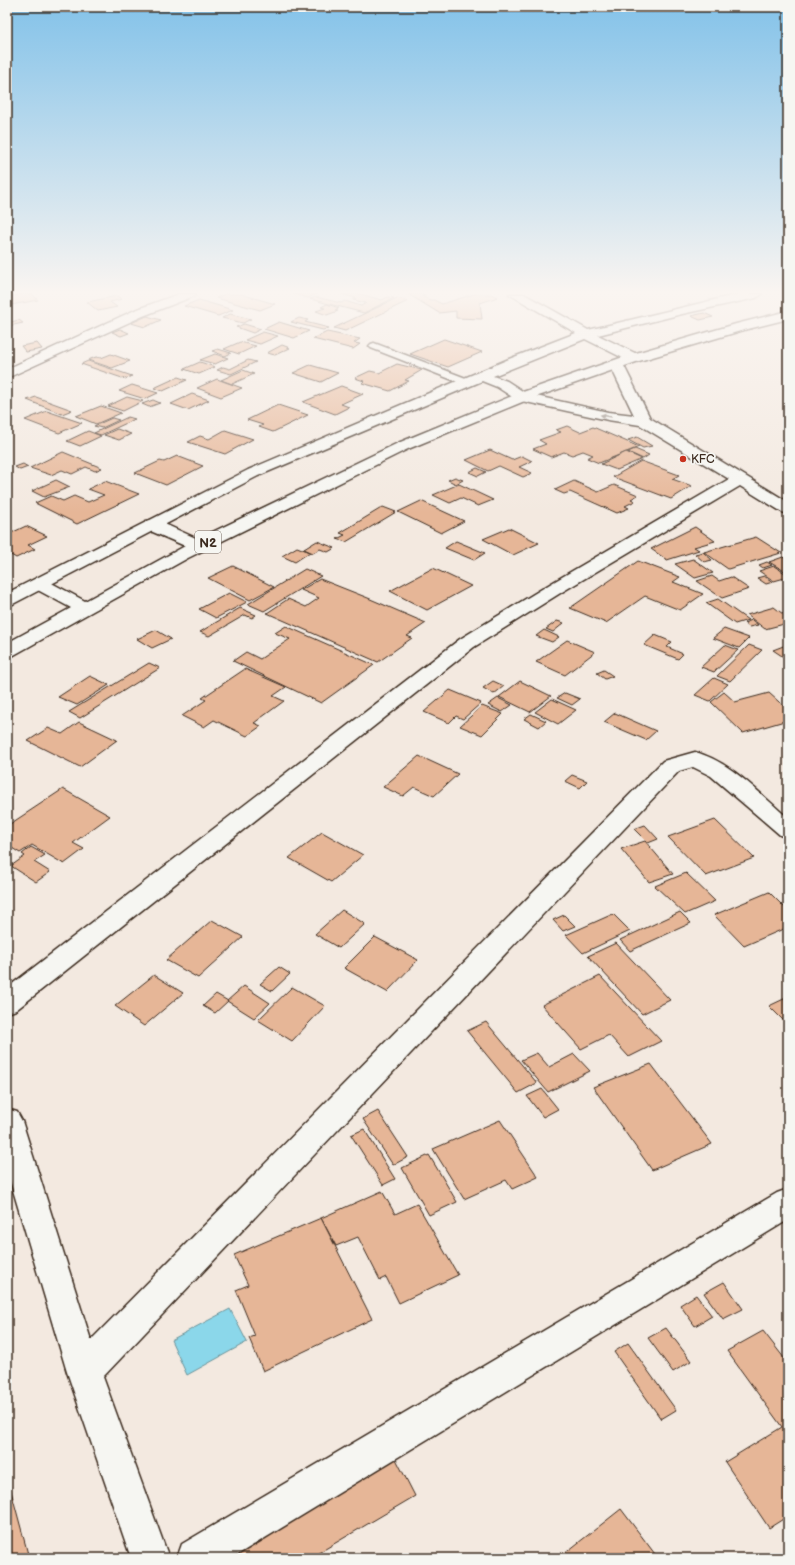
<svg xmlns="http://www.w3.org/2000/svg" width="795" height="1565" font-family="'Balsamiq Sans',sans-serif">
  <style>
    .water { fill: #8bd7ea; stroke: #6b9298 }
    .building { fill: #e6b697; stroke: #3b2a1e }
    .lines { fill: none; stroke-linecap: round; stroke-linejoin: round }
    .service-casing { stroke: #3b2a1e; stroke-width: 3 }
    .minor-casing { stroke: #3b2a1e; stroke-width: 3 }
    .primary-casing { stroke: #3b2a1e; stroke-width: 3 }
    .service { fill: #f6f6f2; fill-rule: evenodd }
    .minor { fill: #f6f6f2; fill-rule: evenodd }
    .primary { fill: #f6f6f2; fill-rule: evenodd }
    .oneway { fill: #989088 }
    .poi-dot { fill: #c8321e; stroke: #f6f6f2; stroke-width: 1.5 }
    .labels { text-anchor: middle; stroke-width: 3.5; stroke-linejoin: round; paint-order: stroke }
    .far-poi-label { font-size: 12px; fill: #3b2a1e; stroke: #f6f6f2; text-anchor: start }
    .shield { fill: #f6f6f2; stroke: #73675e; stroke-width: 1 }
    .shield-label { font-size: 13px; font-weight: bold; fill: #3b2a1e }
  </style>
  <rect width="100%" height="100%" fill="#f3e9e0"/>
  <filter id="ink" filterUnits="userSpaceOnUse"><feTurbulence type="fractalNoise" baseFrequency=".025" numOctaves="2"/><feDisplacementMap in="SourceGraphic" scale="8" xChannelSelector="R" yChannelSelector="G"/><feConvolveMatrix kernelMatrix="1 2 1 2 8 2 1 2 1" color-interpolation-filters="sRGB"/></filter>
  <g filter="url(#ink)">
    <path class="water" d="M 230,1309 L 247,1342 L 187,1375 L 171,1340 Z"/>
    <g class="building">
      <path d="M 23,294 L 32,294 L 38,300 L 11,305 L 7,300 L 7,297 Z"/>
      <path d="M 225,294 L 241,294 L 275,304 L 260,310 L 216,298 Z"/>
      <path d="M 293,294 L 317,294 L 308,298 Z"/>
      <path d="M 341,294 L 360,294 L 382,300 L 388,297 L 394,298 L 364,313 L 310,299 L 316,297 L 341,303 L 345,301 L 361,306 L 366,303 L 353,300 L 356,298 Z"/>
      <path d="M 408,294 L 424,294 L 425,295 L 422,296 L 430,300 L 434,300 L 442,304 L 474,294 L 491,294 L 498,297 L 480,303 L 482,319 L 456,318 L 456,311 L 439,313 Z"/>
      <path d="M 117,296 L 122,299 L 110,302 L 117,307 L 98,311 L 87,302 Z"/>
      <path d="M 397,298 L 408,301 L 345,331 L 334,328 Z"/>
      <path d="M 199,300 L 233,310 L 218,316 L 184,306 Z"/>
      <path d="M 327,304 L 339,308 L 335,310 L 338,311 L 327,315 L 316,311 L 325,308 L 321,307 Z"/>
      <path d="M 704,313 L 713,317 L 700,320 L 691,316 Z"/>
      <path d="M 230,314 L 251,319 L 243,323 L 222,318 Z"/>
      <path d="M 147,316 L 161,320 L 145,327 L 131,323 Z"/>
      <path d="M 299,318 L 308,320 L 305,322 L 329,328 L 323,330 L 291,322 Z"/>
      <path d="M 19,320 L 23,323 L 9,326 L 7,325 L 7,323 Z"/>
      <path d="M 279,322 L 309,331 L 294,338 L 264,329 Z"/>
      <path d="M 244,324 L 261,329 L 253,333 L 236,327 Z"/>
      <path d="M 120,329 L 129,333 L 121,336 L 112,332 Z"/>
      <path d="M 263,332 L 278,336 L 260,344 L 245,340 Z"/>
      <path d="M 327,332 L 360,339 L 354,343 L 360,344 L 353,349 L 313,339 Z"/>
      <path d="M 444,339 L 482,352 L 448,367 L 410,354 Z"/>
      <path d="M 240,342 L 256,346 L 239,354 L 224,349 Z"/>
      <path d="M 37,343 L 42,349 L 26,352 L 21,346 Z"/>
      <path d="M 282,345 L 290,348 L 275,355 L 267,353 Z"/>
      <path d="M 218,349 L 231,353 L 225,356 L 212,351 Z"/>
      <path d="M 111,354 L 130,361 L 112,368 L 88,360 L 96,357 L 101,358 Z"/>
      <path d="M 215,354 L 228,358 L 215,364 L 200,360 Z"/>
      <path d="M 248,360 L 256,362 L 231,374 L 217,370 L 223,367 L 230,369 Z"/>
      <path d="M 88,361 L 132,376 L 125,379 L 81,364 Z"/>
      <path d="M 200,362 L 215,367 L 199,374 L 184,369 Z"/>
      <path d="M 397,364 L 422,370 L 405,380 L 409,381 L 390,391 L 362,383 L 364,381 L 355,378 L 370,371 L 379,373 Z"/>
      <path d="M 310,365 L 338,373 L 321,382 L 293,373 Z"/>
      <path d="M 243,370 L 254,374 L 232,384 L 221,380 Z"/>
      <path d="M 178,377 L 187,380 L 163,391 L 154,388 Z"/>
      <path d="M 217,379 L 242,388 L 221,397 L 197,388 Z"/>
      <path d="M 132,385 L 158,393 L 145,399 L 119,391 Z"/>
      <path d="M 341,386 L 363,394 L 341,404 L 349,407 L 335,414 L 303,402 Z"/>
      <path d="M 192,394 L 209,400 L 188,410 L 171,404 Z"/>
      <path d="M 36,397 L 72,410 L 62,414 L 27,400 Z"/>
      <path d="M 127,397 L 143,401 L 123,411 L 108,406 Z"/>
      <path d="M 153,400 L 160,403 L 149,407 L 142,404 Z"/>
      <path d="M 278,405 L 308,415 L 273,432 L 259,427 L 263,425 L 247,420 Z"/>
      <path d="M 101,406 L 121,413 L 96,424 L 76,416 Z"/>
      <path d="M 47,411 L 82,423 L 59,433 L 25,420 Z"/>
      <path d="M 128,417 L 135,419 L 101,435 L 94,433 Z"/>
      <path d="M 112,418 L 119,420 L 102,428 L 94,426 Z"/>
      <path d="M 567,426 L 580,432 L 593,427 L 639,447 L 599,463 L 587,458 L 593,455 L 583,451 L 572,455 L 564,452 L 551,457 L 533,449 L 546,444 L 539,440 L 561,432 L 556,430 Z"/>
      <path d="M 117,429 L 131,434 L 119,440 L 104,435 Z"/>
      <path d="M 225,430 L 253,439 L 225,454 L 188,442 L 200,436 L 209,439 Z"/>
      <path d="M 88,431 L 101,436 L 80,446 L 67,441 Z"/>
      <path d="M 637,437 L 652,446 L 643,448 L 628,440 Z"/>
      <path d="M 635,449 L 649,455 L 643,459 L 628,452 Z"/>
      <path d="M 490,450 L 512,460 L 522,456 L 532,461 L 519,467 L 532,473 L 523,477 L 499,466 L 488,471 L 466,460 Z"/>
      <path d="M 63,452 L 102,468 L 95,471 L 86,467 L 72,474 L 62,470 L 51,475 L 30,468 Z"/>
      <path d="M 626,452 L 642,459 L 617,470 L 601,464 Z"/>
      <path d="M 177,456 L 203,466 L 166,485 L 135,473 L 160,461 L 164,462 Z"/>
      <path d="M 641,461 L 679,475 L 672,479 L 692,486 L 671,499 L 613,477 Z"/>
      <path d="M 23,464 L 28,467 L 20,470 L 15,467 Z"/>
      <path d="M 477,468 L 486,472 L 478,476 L 469,472 Z"/>
      <path d="M 455,477 L 463,480 L 456,484 L 448,480 Z"/>
      <path d="M 56,480 L 70,487 L 44,497 L 32,491 Z"/>
      <path d="M 105,481 L 139,494 L 77,524 L 35,503 L 51,496 L 63,501 L 74,496 L 88,502 L 104,495 L 88,489 Z"/>
      <path d="M 574,481 L 598,492 L 614,485 L 638,495 L 631,499 L 635,501 L 625,506 L 629,508 L 617,513 L 570,492 L 564,494 L 555,490 Z"/>
      <path d="M 459,484 L 493,500 L 478,506 L 461,498 L 450,503 L 433,495 Z"/>
      <path d="M 421,501 L 464,521 L 441,533 L 398,512 Z"/>
      <path d="M 383,507 L 396,512 L 346,542 L 337,539 L 345,535 L 340,533 Z"/>
      <path d="M 26,526 L 47,536 L 28,545 L 35,549 L 16,558 L 11,555 L 7,557 L 7,535 Z"/>
      <path d="M 695,527 L 715,541 L 694,547 L 699,550 L 667,560 L 651,549 Z"/>
      <path d="M 509,528 L 539,543 L 513,555 L 483,539 Z"/>
      <path d="M 756,537 L 781,553 L 728,569 L 704,552 Z"/>
      <path d="M 317,541 L 335,548 L 328,552 L 320,549 L 313,553 L 304,549 Z"/>
      <path d="M 456,541 L 485,553 L 474,560 L 445,548 Z"/>
      <path d="M 297,547 L 310,552 L 295,562 L 282,556 Z"/>
      <path d="M 703,552 L 712,560 L 704,562 L 695,554 Z"/>
      <path d="M 783,557 L 788,560 L 788,573 L 769,562 Z"/>
      <path d="M 693,559 L 713,573 L 695,578 L 675,564 Z"/>
      <path d="M 638,561 L 680,577 L 673,582 L 703,594 L 680,610 L 645,596 L 606,623 L 570,608 Z"/>
      <path d="M 767,562 L 772,565 L 763,568 L 759,565 Z"/>
      <path d="M 233,566 L 274,587 L 250,600 L 208,578 Z"/>
      <path d="M 774,566 L 788,575 L 788,577 L 774,581 L 759,571 Z"/>
      <path d="M 433,568 L 471,586 L 427,610 L 390,591 Z"/>
      <path d="M 305,569 L 321,576 L 264,611 L 248,604 Z"/>
      <path d="M 712,576 L 719,581 L 731,577 L 749,589 L 722,598 L 697,581 Z"/>
      <path d="M 764,576 L 773,582 L 766,584 L 757,578 Z"/>
      <path d="M 320,579 L 368,598 L 426,623 L 407,636 L 412,638 L 378,662 L 267,613 L 288,599 L 306,607 L 319,598 L 301,590 Z"/>
      <path d="M 229,593 L 247,602 L 216,618 L 199,609 Z"/>
      <path d="M 718,599 L 748,620 L 735,624 L 706,603 Z"/>
      <path d="M 774,607 L 788,618 L 788,623 L 765,629 L 747,615 Z"/>
      <path d="M 240,608 L 256,615 L 252,618 L 245,615 L 209,636 L 200,632 Z"/>
      <path d="M 752,620 L 758,625 L 749,627 L 744,623 Z"/>
      <path d="M 557,621 L 564,623 L 553,632 L 546,629 Z"/>
      <path d="M 286,626 L 374,665 L 321,703 L 233,661 L 246,652 L 260,659 L 290,639 L 275,633 Z"/>
      <path d="M 724,629 L 749,638 L 739,648 L 713,638 Z"/>
      <path d="M 156,630 L 171,639 L 152,648 L 137,639 Z"/>
      <path d="M 544,630 L 559,637 L 552,642 L 536,636 Z"/>
      <path d="M 655,635 L 672,642 L 667,647 L 683,654 L 678,659 L 644,645 Z"/>
      <path d="M 567,640 L 595,652 L 565,675 L 536,662 Z"/>
      <path d="M 725,645 L 738,650 L 714,672 L 701,667 Z"/>
      <path d="M 749,645 L 762,650 L 730,681 L 717,676 Z"/>
      <path d="M 786,645 L 788,646 L 788,658 L 785,658 L 773,650 Z"/>
      <path d="M 149,663 L 160,668 L 80,718 L 69,712 Z"/>
      <path d="M 245,669 L 286,687 L 273,696 L 284,701 L 254,723 L 261,726 L 247,736 L 214,720 L 204,727 L 182,716 L 206,700 L 202,698 Z"/>
      <path d="M 604,670 L 613,676 L 605,679 L 597,673 Z"/>
      <path d="M 90,676 L 109,685 L 77,705 L 58,697 Z"/>
      <path d="M 714,678 L 728,684 L 710,701 L 695,695 Z"/>
      <path d="M 493,681 L 504,686 L 494,694 L 483,688 Z"/>
      <path d="M 520,681 L 551,696 L 530,712 L 499,697 Z"/>
      <path d="M 450,690 L 481,703 L 463,719 L 456,716 L 449,723 L 424,712 Z"/>
      <path d="M 724,692 L 735,702 L 769,693 L 788,710 L 788,720 L 743,733 L 711,702 Z"/>
      <path d="M 565,693 L 580,699 L 572,705 L 557,698 Z"/>
      <path d="M 498,698 L 512,705 L 502,712 L 488,705 Z"/>
      <path d="M 552,699 L 576,710 L 558,724 L 535,712 Z"/>
      <path d="M 482,706 L 503,714 L 482,735 L 460,726 Z"/>
      <path d="M 615,713 L 656,731 L 646,740 L 604,722 Z"/>
      <path d="M 531,714 L 546,721 L 539,727 L 524,719 Z"/>
      <path d="M 79,722 L 117,740 L 80,767 L 28,741 L 48,728 L 62,734 Z"/>
      <path d="M 419,756 L 458,774 L 434,796 L 414,787 L 403,796 L 383,787 Z"/>
      <path d="M 572,775 L 587,781 L 580,788 L 565,781 Z"/>
      <path d="M 63,789 L 110,816 L 73,843 L 84,849 L 64,864 L 32,845 L 20,853 L 7,845 L 7,826 Z"/>
      <path d="M 715,820 L 754,858 L 706,876 L 668,837 Z"/>
      <path d="M 645,825 L 658,839 L 648,843 L 634,829 Z"/>
      <path d="M 322,832 L 363,855 L 331,882 L 289,858 Z"/>
      <path d="M 645,841 L 673,874 L 649,882 L 621,849 Z"/>
      <path d="M 31,847 L 45,855 L 34,862 L 50,872 L 36,882 L 11,866 L 25,856 L 22,854 Z"/>
      <path d="M 686,873 L 715,901 L 685,914 L 655,886 Z"/>
      <path d="M 769,892 L 788,911 L 788,927 L 744,946 L 714,915 Z"/>
      <path d="M 342,910 L 365,924 L 339,948 L 315,934 Z"/>
      <path d="M 680,912 L 691,923 L 630,951 L 620,940 Z"/>
      <path d="M 613,914 L 630,931 L 583,953 L 566,935 Z"/>
      <path d="M 564,915 L 575,926 L 563,931 L 553,920 Z"/>
      <path d="M 212,920 L 243,937 L 198,978 L 166,960 Z"/>
      <path d="M 375,937 L 418,960 L 387,992 L 344,968 Z"/>
      <path d="M 616,943 L 670,1000 L 642,1014 L 588,956 Z"/>
      <path d="M 279,967 L 290,974 L 272,991 L 260,984 Z"/>
      <path d="M 154,975 L 183,993 L 144,1026 L 115,1006 Z"/>
      <path d="M 600,976 L 661,1041 L 629,1057 L 609,1035 L 581,1049 L 542,1005 Z"/>
      <path d="M 244,986 L 270,1003 L 254,1018 L 227,1001 Z"/>
      <path d="M 292,987 L 325,1006 L 292,1041 L 258,1020 Z"/>
      <path d="M 216,994 L 228,1001 L 215,1013 L 203,1006 Z"/>
      <path d="M 788,997 L 788,1025 L 769,1006 Z"/>
      <path d="M 486,1022 L 537,1083 L 518,1093 L 467,1031 Z"/>
      <path d="M 537,1053 L 549,1067 L 574,1054 L 590,1071 L 548,1092 L 521,1060 Z"/>
      <path d="M 651,1064 L 712,1144 L 652,1170 L 593,1087 Z"/>
      <path d="M 542,1089 L 558,1109 L 543,1117 L 527,1096 Z"/>
      <path d="M 378,1111 L 408,1157 L 393,1165 L 363,1119 Z"/>
      <path d="M 500,1120 L 538,1177 L 512,1189 L 506,1180 L 464,1199 L 433,1149 Z"/>
      <path d="M 364,1129 L 395,1179 L 383,1185 L 351,1135 Z"/>
      <path d="M 429,1155 L 457,1202 L 429,1215 L 402,1168 Z"/>
      <path d="M 382,1191 L 395,1214 L 417,1204 L 458,1275 L 399,1303 L 386,1277 L 380,1280 L 358,1237 L 336,1246 L 321,1218 Z"/>
      <path d="M 321,1218 L 372,1319 L 263,1371 L 249,1338 L 255,1336 L 236,1290 L 248,1285 L 234,1255 Z"/>
      <path d="M 724,1282 L 743,1309 L 723,1319 L 704,1293 Z"/>
      <path d="M 696,1295 L 712,1316 L 695,1326 L 680,1305 Z"/>
      <path d="M 666,1328 L 691,1361 L 673,1372 L 648,1338 Z"/>
      <path d="M 763,1331 L 788,1363 L 788,1516 L 769,1528 L 725,1462 L 782,1427 L 727,1351 Z"/>
      <path d="M 628,1343 L 676,1410 L 661,1419 L 614,1352 Z"/>
      <path d="M 396,1459 L 415,1496 L 310,1558 L 235,1558 L 233,1552 Z"/>
      <path d="M 7,1476 L 29,1558 L 7,1558 Z"/>
      <path d="M 621,1509 L 658,1558 L 559,1558 Z"/>
    </g>
    <g class="lines">
      <g class="service-casing">
        <path id="service" d="M 374,343 L 471,380 L 472,382 L 471,384 L 463,384 L 371,348 L 369,346 L 371,344 Z"/>
      </g>
      <g class="minor-casing">
        <g id="minor">
          <path d="M 179,294 L 196,294 L 194,296 L 143,316 L 7,378 L 7,369 L 135,310 Z"/>
          <path d="M 509,294 L 524,294 L 588,330 L 739,294 L 762,294 L 756,298 L 682,314 L 598,335 L 639,355 L 641,358 L 639,361 L 629,361 L 585,339 L 493,376 L 507,381 L 527,394 L 608,412 L 634,415 L 610,365 L 612,362 L 622,362 L 650,418 L 788,502 L 788,514 L 782,512 L 740,486 L 562,592 L 474,647 L 16,1010 L 7,1013 L 7,988 L 460,639 L 550,584 L 729,479 L 640,425 L 608,420 L 517,400 L 497,387 L 482,381 L 258,476 L 13,604 L 7,605 L 7,593 L 248,470 L 509,359 L 576,333 Z"/>
          <path d="M 695,752 C 730,761 761,795 788,818 L 788,838 L 780,835 L 711,776 L 693,767 L 679,771 L 103,1377 L 169,1558 L 131,1558 L 67,1372 L 7,1170 L 7,1109 L 17,1112 L 22,1121 L 91,1340 L 663,761 Z"/>
          <path d="M 788,1189 L 788,1220 L 232,1558 L 177,1558 L 182,1544 L 777,1193 Z"/>
        </g>
      </g>
      <g class="primary-casing">
        <path id="primary" d="M 788,311 L 788,319 L 744,330 L 639,361 L 527,400 L 408,449 L 188,558 L 14,655 L 7,657 L 7,643 L 71,608 L 34,588 L 31,584 L 34,580 L 40,579 L 46,580 L 85,601 L 185,546 L 146,529 L 144,525 L 146,521 L 152,520 L 158,521 L 198,539 L 398,443 L 517,394 L 629,355 L 736,324 Z"/>
      </g>
      <use href="#service" class="service"/>
      <use href="#minor" class="minor"/>
      <use href="#primary" class="primary"/>
    </g>
    <defs><path id="oneway-solid" d="M-6-.8H1V-3.2L6.5 0L1 3.2V.8H-6Z"/></defs>
    <use class="oneway" href="#oneway-solid" transform="translate(606 416) rotate(-170)"/>
  </g>
  <linearGradient id="sky" x2="0" y2="1"><stop stop-color="#83c2e9"/><stop offset="0.57" stop-color="#faf5f1"/><stop offset="1" stop-color="#faf5f1" stop-opacity="0"/></linearGradient>
  <rect width="795" height="513" fill="url(#sky)"/>
  <circle class="poi-dot" cx="683" cy="459" r="4"/>
  <g class="labels">
    <g class="far-poi-label">
      <text x="691" y="463">KFC</text>
    </g>
    <rect class="shield" x="195" y="531" width="26" height="22" rx="3"/>
    <g class="shield-label">
      <text x="208" y="547">N2</text>
    </g>
  </g>
  <rect width="795" height="1565" fill="none" stroke="#f6f6f2" stroke-width="24"/>
  <rect x="12" y="12" width="771" height="1541" fill="none" stroke="#3b2a1e" stroke-width="1.5" filter="url(#ink)"/>
</svg>
